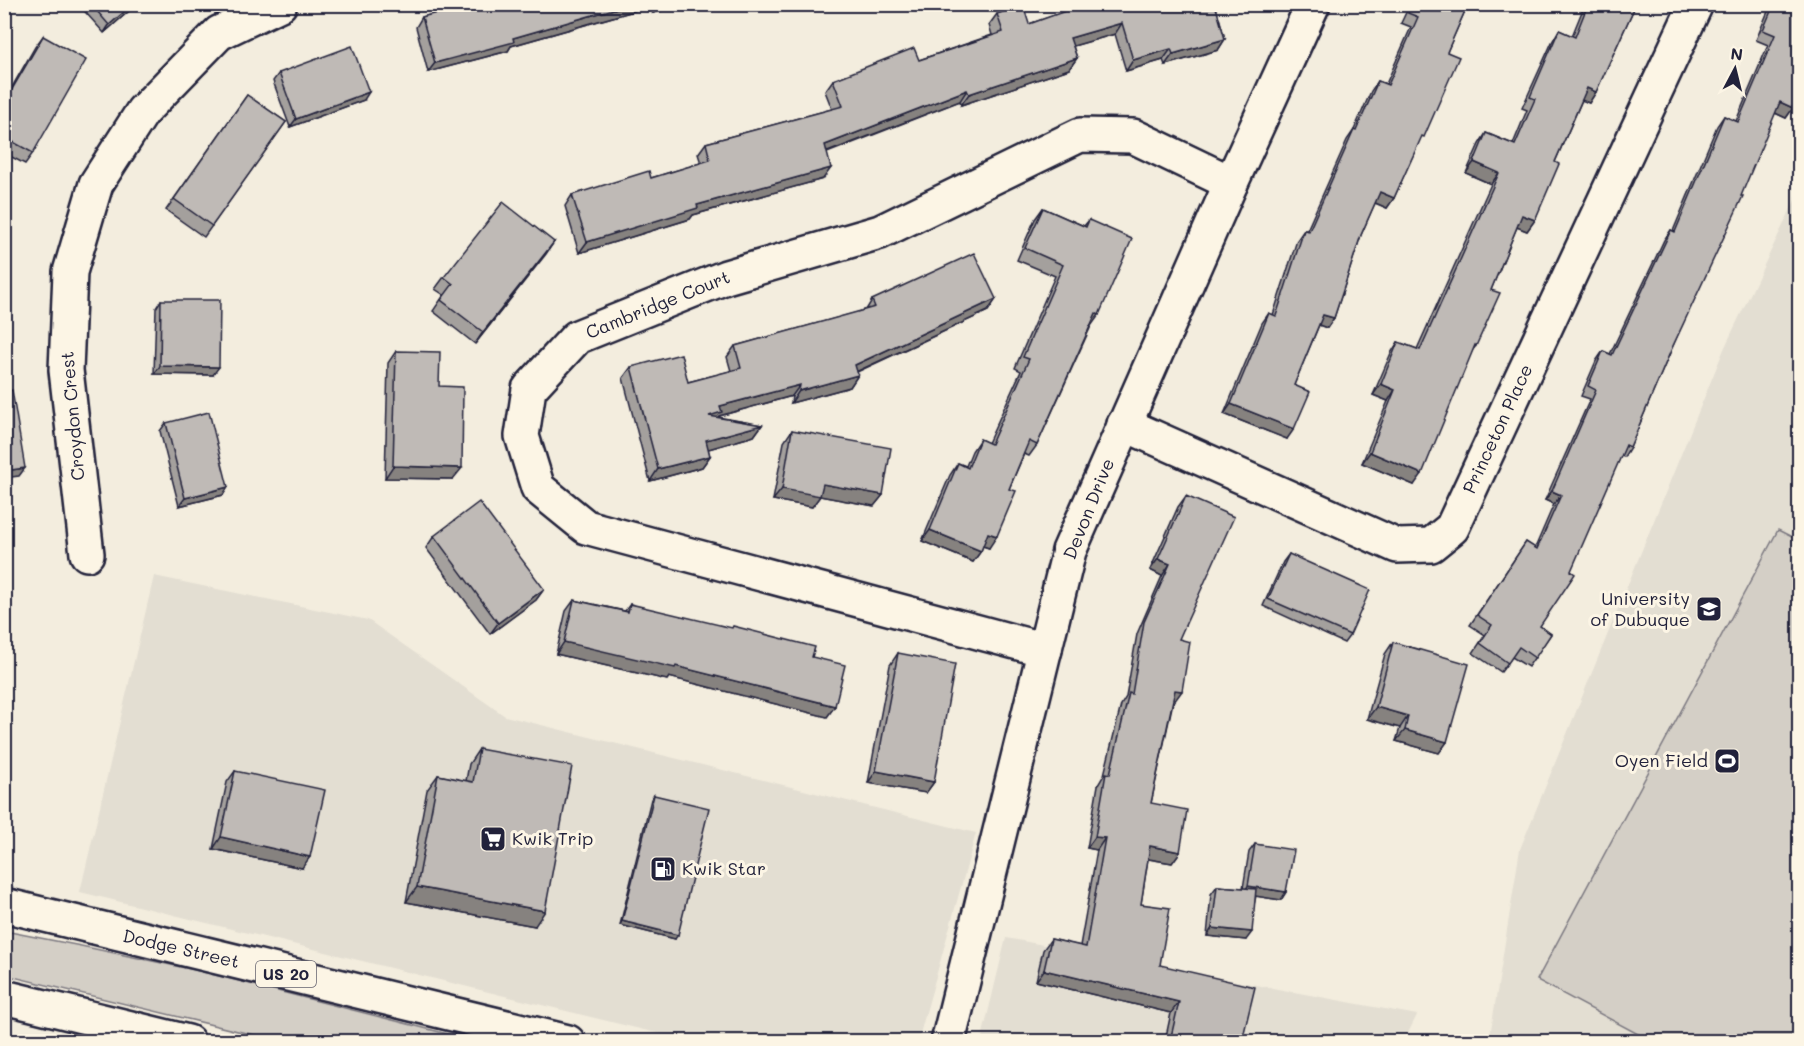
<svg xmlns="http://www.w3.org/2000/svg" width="1804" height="1046" font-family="Mali,sans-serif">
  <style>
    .built { fill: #e3ded2 }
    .green { fill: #d4cfc6; stroke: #7b7880; stroke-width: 1.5 }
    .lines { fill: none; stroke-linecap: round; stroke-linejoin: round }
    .street-casing { stroke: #22223b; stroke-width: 38 }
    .highway-casing { stroke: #22223b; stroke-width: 38 }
    .street { stroke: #fcf5e5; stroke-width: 33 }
    .highway { stroke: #fcf5e5; stroke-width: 33 }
    .wall { fill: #a4a09d; stroke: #22223b; stroke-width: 1.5 }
    .shaded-wall { fill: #86827f; stroke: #22223b; stroke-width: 1.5 }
    .building { fill: #bfbab6; stroke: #22223b; stroke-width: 1.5 }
    .labels { text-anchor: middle; stroke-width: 6; stroke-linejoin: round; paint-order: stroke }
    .shield { fill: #fcf5e5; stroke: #63616e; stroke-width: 1.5 }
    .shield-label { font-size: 16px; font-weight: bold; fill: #22223b }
    .street-label { font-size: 18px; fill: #22223b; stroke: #fcf5e5 }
    .poi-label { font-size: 18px; fill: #22223b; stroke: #fcf5e5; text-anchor: end }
  </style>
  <rect width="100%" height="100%" fill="#f3edde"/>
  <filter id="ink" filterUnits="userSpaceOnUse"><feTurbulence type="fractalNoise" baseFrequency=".0167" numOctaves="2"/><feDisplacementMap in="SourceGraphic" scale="12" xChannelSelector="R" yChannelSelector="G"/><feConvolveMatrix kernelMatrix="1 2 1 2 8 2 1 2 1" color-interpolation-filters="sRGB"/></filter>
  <g filter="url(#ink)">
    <g class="built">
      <path d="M 1799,192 L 1799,1041 L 1489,1042 L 1520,849 L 1724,349 Z"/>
      <path d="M 154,576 L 368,620 L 505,716 L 976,833 L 918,1041 L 689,1041 L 80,892 Z"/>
      <path d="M 1006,938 L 1417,1015 L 1404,1041 L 981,1042 Z"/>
    </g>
    <g class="green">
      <path d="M 1778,530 L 1800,541 L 1799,1041 L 1651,1041 L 1537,980 Z"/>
      <path d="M 5,931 L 81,946 L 195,970 L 475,1041 L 279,1041 L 5,975 Z"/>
    </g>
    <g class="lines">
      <g class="street-casing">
        <g id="street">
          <path d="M 1124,424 L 1397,546 L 1431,545 L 1452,528 L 1696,4"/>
          <path d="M 87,554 L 66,370 L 70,272 L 96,184 L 143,111 L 219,33 L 280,4"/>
          <path d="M 1045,650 L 586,527 L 538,488 L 522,436 L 529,389 L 577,337 L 726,277 L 880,232 L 1080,135 L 1133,136 L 1231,183"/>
          <path d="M 948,1042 L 1069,551 L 1231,183 L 1313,4"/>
        </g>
      </g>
      <g class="highway-casing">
        <g id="highway">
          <path d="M 4,905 L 568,1042"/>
          <path d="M 4,997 L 188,1042"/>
        </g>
      </g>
      <use href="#street" class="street"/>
      <use href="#highway" class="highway"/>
    </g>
    <g class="wall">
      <path d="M 78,4 L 137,4 L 104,33 Z"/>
      <path d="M 470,4 L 684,4 L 653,13 L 651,6 L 511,46 L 508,51 L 428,72 L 416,27 L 422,17 Z"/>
      <path d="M 1081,4 L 1215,4 L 1225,39 L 1218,50 L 1165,65 L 1163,60 L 1126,71 L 1115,34 L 1073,46 L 1077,58 L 1069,69 L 961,105 L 960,101 L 827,153 L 823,179 L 693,215 L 690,219 L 579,253 L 565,206 L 572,195 L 651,178 L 701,163 L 698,154 L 706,143 L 832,109 L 825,91 L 833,80 L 919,60 L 992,35 L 989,25 L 997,14 L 1029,24 L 1082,6 Z"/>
      <path d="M 1410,4 L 1468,4 L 1447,52 L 1417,146 L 1394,198 L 1387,208 L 1375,203 L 1361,235 L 1334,318 L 1327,328 L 1319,325 L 1294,385 L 1287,439 L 1224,414 L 1262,323 L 1269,313 L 1273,315 L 1297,240 L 1304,230 L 1307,230 L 1347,140 L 1354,130 L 1371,91 L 1378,81 L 1386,84 L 1411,27 L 1401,23 Z"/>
      <path d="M 1585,4 L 1636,4 L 1596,92 L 1589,103 L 1582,100 L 1555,162 L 1535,220 L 1527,231 L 1517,227 L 1491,290 L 1476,346 L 1472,351 L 1414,485 L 1362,463 L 1388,401 L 1373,395 L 1391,353 L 1398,342 L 1417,349 L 1491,184 L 1466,173 L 1479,144 L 1486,133 L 1513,144 L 1527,110 L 1522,108 L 1552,42 L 1559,30 L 1572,36 Z"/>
      <path d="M 1771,4 L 1800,4 L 1793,108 L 1786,118 L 1775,113 L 1672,348 L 1630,447 L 1624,457 L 1621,456 L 1540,626 L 1551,634 L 1528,667 L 1512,657 L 1501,672 L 1473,653 L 1485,635 L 1470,625 L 1526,542 L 1535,548 L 1554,504 L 1545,500 L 1590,399 L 1581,396 L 1596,361 L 1603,351 L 1610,354 L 1664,240 L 1671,230 L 1673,231 L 1717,126 L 1724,116 L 1736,121 L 1768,45 L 1756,40 Z"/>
      <path d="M 43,36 L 33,153 L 25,164 L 4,153 L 4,101 L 35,47 Z"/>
      <path d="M 279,73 L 364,100 L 290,127 L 273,81 Z"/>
      <path d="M 247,95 L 286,122 L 204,237 L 166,210 Z"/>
      <path d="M 1043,208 L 1084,226 L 1089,220 L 1091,326 L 1037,445 L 1029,456 L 1024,454 L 1009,489 L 989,548 L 983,546 L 981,551 L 973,562 L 922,541 L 950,475 L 958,463 L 966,466 L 972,451 L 980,439 L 988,443 L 1021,371 L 1015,368 L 1055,276 L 1017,260 L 1035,219 Z"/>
      <path d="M 554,242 L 475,344 L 433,311 L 444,295 L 435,289 L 444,277 Z"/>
      <path d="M 996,299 L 988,311 L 857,372 L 858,375 L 850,387 L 791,403 L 792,396 L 719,416 L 718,417 L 762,425 L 754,436 L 708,449 L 710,456 L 702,467 L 650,481 L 623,378 L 631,367 L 688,382 L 731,371 L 727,357 L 735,346 L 866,310 L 872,300 Z"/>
      <path d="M 161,300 L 213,375 L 154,374 L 156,308 Z"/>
      <path d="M 396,351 L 439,386 L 453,479 L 385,478 L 388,363 Z"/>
      <path d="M 166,423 L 228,487 L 223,495 L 179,506 L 160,431 Z"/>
      <path d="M 792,430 L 883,495 L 874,506 L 820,496 L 812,507 L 773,500 L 784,442 Z"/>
      <path d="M 1186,496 L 1179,639 L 1174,702 L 1173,702 L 1151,803 L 1180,852 L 1172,863 L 1148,859 L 1141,904 L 1160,965 L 1242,1041 L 1165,1041 L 1171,1013 L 1036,981 L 1043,950 L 1051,939 L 1080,946 L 1097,850 L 1087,848 L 1098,785 L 1104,775 L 1121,705 L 1126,697 L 1137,634 L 1162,576 L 1150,570 L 1178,507 Z"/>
      <path d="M 434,536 L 544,589 L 536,600 L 490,634 L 426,548 Z"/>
      <path d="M 1289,554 L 1350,635 L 1344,643 L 1263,606 L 1283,562 Z"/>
      <path d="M 574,600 L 625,611 L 630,604 L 812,657 L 835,706 L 827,717 L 669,677 L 667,680 L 556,654 L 566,611 Z"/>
      <path d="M 1393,642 L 1447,742 L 1439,753 L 1396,741 L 1400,728 L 1367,719 L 1385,654 Z"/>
      <path d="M 898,653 L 934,782 L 926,793 L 868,783 L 890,665 Z"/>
      <path d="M 479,749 L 535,926 L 406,902 L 427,790 L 438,775 L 466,781 L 469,764 Z"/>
      <path d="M 235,771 L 302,868 L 213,849 L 227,782 Z"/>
      <path d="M 654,795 L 675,939 L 620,925 L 651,799 Z"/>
      <path d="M 1255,844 L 1286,892 L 1281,900 L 1256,896 L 1246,940 L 1207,936 L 1211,894 L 1217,886 L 1243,888 L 1249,852 Z"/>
    </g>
    <g class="shaded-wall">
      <path d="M 133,4 L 137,4 L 104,33 L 109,25 Z"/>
      <path d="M 631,4 L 652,4 L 651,6 L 511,46 L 508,51 L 428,72 L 435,63 L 513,38 Z"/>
      <path d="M 659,4 L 684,4 L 653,13 Z"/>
      <path d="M 1122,23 L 1115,34 L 1063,49 L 1070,38 Z"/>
      <path d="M 1225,39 L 1218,50 L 1165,65 L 1173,54 Z"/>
      <path d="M 1171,49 L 1163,60 L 1126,71 L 1133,60 Z"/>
      <path d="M 1077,58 L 1069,69 L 961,105 L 969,94 Z"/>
      <path d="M 1587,88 L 1596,92 L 1589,103 L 1579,99 Z"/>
      <path d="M 967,90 L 960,101 L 817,156 L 825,145 Z"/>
      <path d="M 369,92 L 364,100 L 290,127 L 296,119 Z"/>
      <path d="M 1780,102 L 1793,108 L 1786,118 L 1773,112 Z"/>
      <path d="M 1474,162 L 1499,173 L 1491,184 L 1466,173 Z"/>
      <path d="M 831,168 L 823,179 L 693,215 L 690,219 L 579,253 L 587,242 L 697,205 Z"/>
      <path d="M 1380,192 L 1394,198 L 1387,208 L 1373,202 Z"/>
      <path d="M 1522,215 L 1535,220 L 1527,231 L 1514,226 Z"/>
      <path d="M 554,242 L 546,254 L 475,344 L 483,332 Z"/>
      <path d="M 996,299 L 988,311 L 847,376 L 855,365 Z"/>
      <path d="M 1096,313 L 1099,315 L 1091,326 L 1088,325 Z"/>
      <path d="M 1323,315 L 1334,318 L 1327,328 L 1316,324 Z"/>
      <path d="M 160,366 L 219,367 L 213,375 L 154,374 Z"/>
      <path d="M 858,375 L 850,387 L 791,403 L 799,391 Z"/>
      <path d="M 1381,384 L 1395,390 L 1388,401 L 1373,395 Z"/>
      <path d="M 800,385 L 792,396 L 719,416 L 714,423 L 709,416 L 720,406 Z"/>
      <path d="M 1231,404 L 1294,429 L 1287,439 L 1224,414 Z"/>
      <path d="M 762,425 L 754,436 L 698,452 L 706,440 Z"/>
      <path d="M 1370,452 L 1422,474 L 1414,485 L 1362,463 Z"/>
      <path d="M 710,456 L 702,467 L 650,481 L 658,469 Z"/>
      <path d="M 393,466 L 462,468 L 453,479 L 385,478 Z"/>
      <path d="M 25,468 L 19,476 L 4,478 L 4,471 Z"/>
      <path d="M 823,484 L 883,495 L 874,506 L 820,496 L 812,507 L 773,500 L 782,489 Z"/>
      <path d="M 228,487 L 223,495 L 179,506 L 185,498 Z"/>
      <path d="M 1552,491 L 1561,495 L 1554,504 L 1545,500 Z"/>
      <path d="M 930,530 L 981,551 L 973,562 L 922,541 Z"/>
      <path d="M 988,533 L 997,536 L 989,548 L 980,545 Z"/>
      <path d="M 1158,559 L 1170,564 L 1162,576 L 1150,570 Z"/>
      <path d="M 544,589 L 536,600 L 490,634 L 498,623 Z"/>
      <path d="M 564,642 L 676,666 L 835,706 L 827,717 L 669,677 L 667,680 L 556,654 Z"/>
      <path d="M 1175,690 L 1182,691 L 1174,702 L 1167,701 Z"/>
      <path d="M 1376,707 L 1408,716 L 1400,728 L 1367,719 Z"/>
      <path d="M 1405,730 L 1447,742 L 1439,753 L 1396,741 Z"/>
      <path d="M 876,771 L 934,782 L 926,793 L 868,783 Z"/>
      <path d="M 221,837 L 310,857 L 302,868 L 213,849 Z"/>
      <path d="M 1095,837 L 1105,838 L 1097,850 L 1087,848 Z"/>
      <path d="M 1150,846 L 1180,852 L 1172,863 L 1143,858 Z"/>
      <path d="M 1248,886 L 1286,892 L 1281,900 L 1242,894 Z"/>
      <path d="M 417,887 L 545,911 L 535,926 L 406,902 Z"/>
      <path d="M 622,921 L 678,935 L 675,939 L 620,925 Z"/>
      <path d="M 1212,928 L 1252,932 L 1246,940 L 1207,936 Z"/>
      <path d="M 1044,970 L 1179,1002 L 1171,1013 L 1036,981 Z"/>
    </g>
    <g class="building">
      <path d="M 91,4 L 133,4 L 109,25 Z"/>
      <path d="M 470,4 L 631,4 L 513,38 L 514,42 L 435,63 L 422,17 Z"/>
      <path d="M 1085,4 L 1215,4 L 1225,39 L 1173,54 L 1171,49 L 1133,60 L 1122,23 L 1070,38 L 1077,58 L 969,94 L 967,90 L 825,145 L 831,168 L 697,205 L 698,208 L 587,242 L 572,195 L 649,171 L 651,178 L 710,160 L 706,143 L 843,106 L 833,80 L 914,48 L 919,60 L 1003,32 L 997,14 L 1023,5 L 1029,24 Z"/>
      <path d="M 1412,4 L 1468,4 L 1447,52 L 1459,57 L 1424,137 L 1422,136 L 1394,198 L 1380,192 L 1361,235 L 1334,318 L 1323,315 L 1294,385 L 1310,392 L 1294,429 L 1231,404 L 1269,313 L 1276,316 L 1304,230 L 1309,231 L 1354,130 L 1356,131 L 1378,81 L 1388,85 L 1418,17 L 1408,13 Z"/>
      <path d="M 1588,4 L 1636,4 L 1596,92 L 1587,88 L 1555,162 L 1559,164 L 1535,220 L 1522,215 L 1491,290 L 1500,293 L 1476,346 L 1475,345 L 1422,474 L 1370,452 L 1395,390 L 1381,384 L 1398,342 L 1420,350 L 1499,173 L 1474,162 L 1486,133 L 1515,145 L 1535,99 L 1530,97 L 1559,30 L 1575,37 Z"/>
      <path d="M 1774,4 L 1800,4 L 1800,93 L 1793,108 L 1780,102 L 1741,196 L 1743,196 L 1672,348 L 1630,447 L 1626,445 L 1571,571 L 1575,574 L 1540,626 L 1551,634 L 1535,658 L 1519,647 L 1508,663 L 1480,643 L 1492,625 L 1477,615 L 1526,542 L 1537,549 L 1561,495 L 1552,491 L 1596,390 L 1588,386 L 1603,351 L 1612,355 L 1671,230 L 1675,232 L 1724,116 L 1738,122 L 1775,35 L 1763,30 Z"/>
      <path d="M 43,36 L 86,60 L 33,153 L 4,137 L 4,103 Z"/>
      <path d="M 352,46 L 369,92 L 296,119 L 279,73 Z"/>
      <path d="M 247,95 L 286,122 L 212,226 L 174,199 Z"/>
      <path d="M 503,202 L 554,242 L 483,332 L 441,300 L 453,284 L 444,277 Z"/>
      <path d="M 4,204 L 9,204 L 4,244 Z"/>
      <path d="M 1043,208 L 1086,227 L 1089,220 L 1132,239 L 1099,315 L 1096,313 L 1037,445 L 1029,441 L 1009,489 L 1016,491 L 997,536 L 988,533 L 981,551 L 930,530 L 958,463 L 968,468 L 980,439 L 991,444 L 1029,359 L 1023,357 L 1063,265 L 1025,248 Z"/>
      <path d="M 974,253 L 996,299 L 855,365 L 858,375 L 799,391 L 800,385 L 720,406 L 722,412 L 709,416 L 762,425 L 706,440 L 710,456 L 658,469 L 631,367 L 681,354 L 688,382 L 741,368 L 735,346 L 875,307 L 872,300 Z"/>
      <path d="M 161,300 L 220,300 L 219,367 L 160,366 Z"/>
      <path d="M 396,351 L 440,352 L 439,386 L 463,387 L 462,468 L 393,466 Z"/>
      <path d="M 12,390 L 25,468 L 4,471 L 4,391 Z"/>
      <path d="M 209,412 L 228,487 L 185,498 L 166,423 Z"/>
      <path d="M 792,430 L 891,448 L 883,495 L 823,484 L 820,496 L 782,489 Z"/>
      <path d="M 1186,496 L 1234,517 L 1179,639 L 1190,642 L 1182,691 L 1175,690 L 1151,803 L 1187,810 L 1180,852 L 1150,846 L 1141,904 L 1170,908 L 1160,965 L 1255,987 L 1242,1041 L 1170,1041 L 1179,1002 L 1044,970 L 1051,939 L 1086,947 L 1105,838 L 1095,837 L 1106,773 L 1110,774 L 1129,693 L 1132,694 L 1144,622 L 1170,564 L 1158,559 Z"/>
      <path d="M 479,502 L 544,589 L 498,623 L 434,536 Z"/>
      <path d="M 1289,554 L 1370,590 L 1350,635 L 1268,599 Z"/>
      <path d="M 574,600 L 628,612 L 630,604 L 732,628 L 733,626 L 815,647 L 812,657 L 845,665 L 835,706 L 676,666 L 675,668 L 564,642 Z"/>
      <path d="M 1393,642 L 1469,664 L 1447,742 L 1405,730 L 1408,716 L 1376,707 Z"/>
      <path d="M 898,653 L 955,664 L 934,782 L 876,771 Z"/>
      <path d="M 479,749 L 572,766 L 545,911 L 417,887 L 438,775 L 473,782 Z"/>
      <path d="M 235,771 L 325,790 L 310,857 L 221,837 Z"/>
      <path d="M 654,795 L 709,808 L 678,935 L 622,921 Z"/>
      <path d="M 1255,844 L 1294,850 L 1286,892 L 1248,886 Z"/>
      <path d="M 1217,886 L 1256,889 L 1252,932 L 1212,928 Z"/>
    </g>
  </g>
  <defs>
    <g id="university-square" transform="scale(1.35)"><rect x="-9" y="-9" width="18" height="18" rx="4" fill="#22223b" stroke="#fcf5e5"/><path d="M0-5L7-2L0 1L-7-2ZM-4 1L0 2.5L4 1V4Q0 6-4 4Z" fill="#fff"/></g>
    <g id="stadium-square" transform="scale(1.35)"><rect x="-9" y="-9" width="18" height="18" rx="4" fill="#22223b" stroke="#fcf5e5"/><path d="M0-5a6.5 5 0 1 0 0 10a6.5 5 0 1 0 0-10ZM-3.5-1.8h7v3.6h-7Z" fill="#fff"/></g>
    <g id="supermarket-square" transform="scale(1.35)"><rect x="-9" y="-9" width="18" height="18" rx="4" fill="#22223b" stroke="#fcf5e5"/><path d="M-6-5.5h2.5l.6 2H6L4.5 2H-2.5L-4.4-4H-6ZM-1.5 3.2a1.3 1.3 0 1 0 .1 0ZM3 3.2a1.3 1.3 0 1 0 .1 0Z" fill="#fff"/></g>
    <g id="fuel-square" transform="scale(1.35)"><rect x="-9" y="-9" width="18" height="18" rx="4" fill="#22223b" stroke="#fcf5e5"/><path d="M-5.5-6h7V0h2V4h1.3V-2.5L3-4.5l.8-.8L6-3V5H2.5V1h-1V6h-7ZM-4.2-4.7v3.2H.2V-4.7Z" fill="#fff"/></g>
  </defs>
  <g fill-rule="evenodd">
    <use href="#university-square" x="1709" y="609"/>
    <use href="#stadium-square" x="1727" y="761"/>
    <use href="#supermarket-square" x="493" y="839"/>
    <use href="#fuel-square" x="663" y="869"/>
  </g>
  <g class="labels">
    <rect class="shield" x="256" y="961" width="60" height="26" rx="4.5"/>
    <g class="shield-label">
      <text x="286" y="980">US 20</text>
    </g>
    <g class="street-label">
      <text transform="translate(658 305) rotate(-22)" y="6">Cambridge Court</text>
      <text transform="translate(73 416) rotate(-95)" y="6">Croydon Crest</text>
      <text transform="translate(1498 429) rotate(-65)" y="6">Princeton Place</text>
      <text transform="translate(1089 509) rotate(-68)" y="6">Devon Drive</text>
      <text transform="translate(181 949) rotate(13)" y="6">Dodge Street</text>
    </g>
    <g class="poi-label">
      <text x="1690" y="605">University<tspan x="1690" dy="21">of Dubuque</tspan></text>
      <text x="1708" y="767">Oyen Field</text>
      <text x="512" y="845" text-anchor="start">Kwik Trip</text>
      <text x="682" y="875" text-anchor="start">Kwik Star</text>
    </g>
  </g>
  <rect width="1804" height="1046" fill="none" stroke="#fcf5e5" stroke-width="24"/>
  <rect x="12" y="12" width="1780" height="1022" fill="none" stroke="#22223b" stroke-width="2" filter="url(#ink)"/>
  <g transform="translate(1735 69) rotate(7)" stroke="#fcf5e5" stroke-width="4.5" paint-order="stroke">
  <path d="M0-4.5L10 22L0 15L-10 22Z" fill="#22223b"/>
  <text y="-9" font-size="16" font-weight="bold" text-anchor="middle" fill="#22223b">N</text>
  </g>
</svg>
